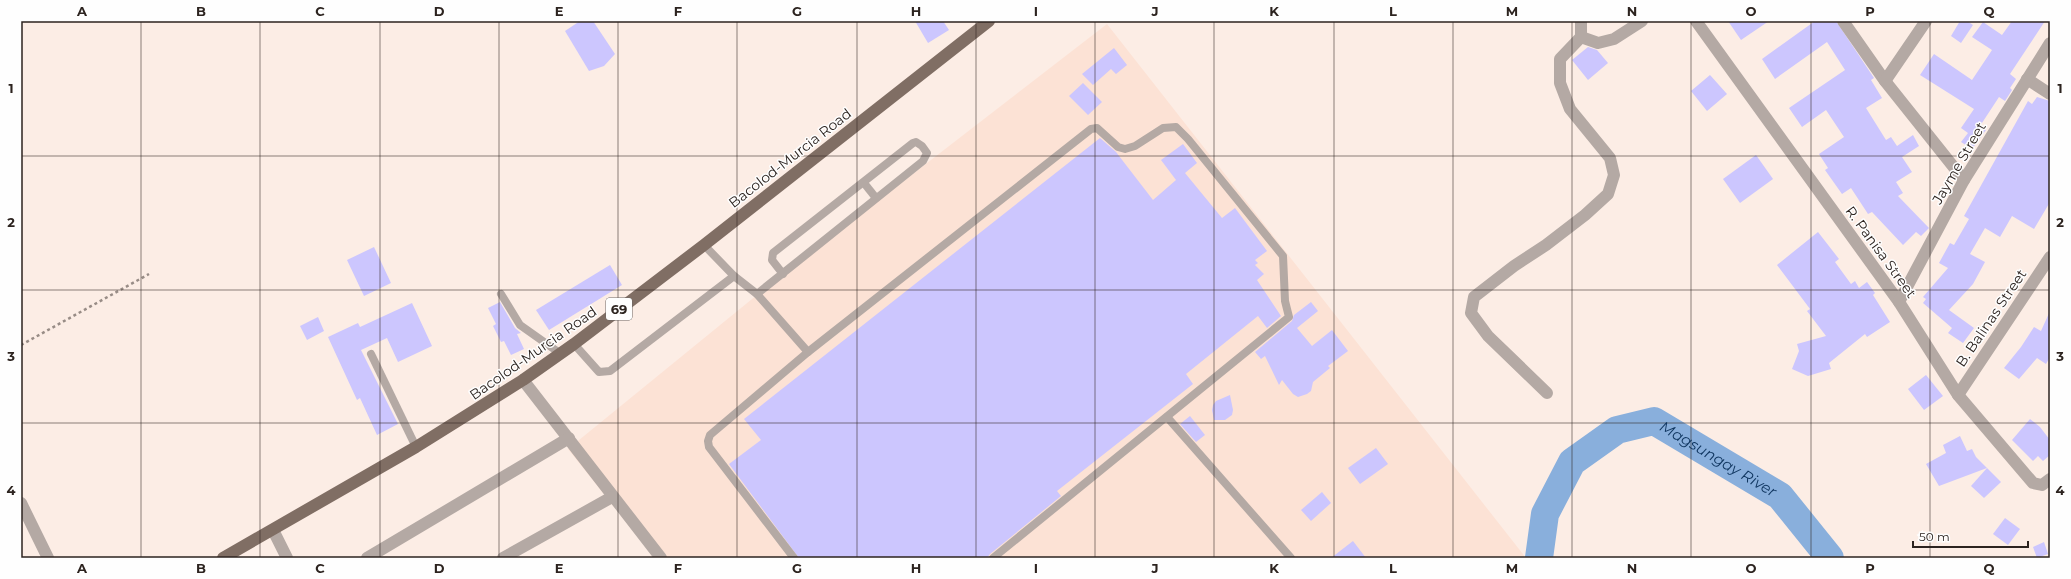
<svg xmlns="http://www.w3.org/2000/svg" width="2071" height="579" font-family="Montserrat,sans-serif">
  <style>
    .built { fill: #fce2d5 }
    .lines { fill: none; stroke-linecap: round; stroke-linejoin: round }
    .river { stroke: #89afdc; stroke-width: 28 }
    .building { fill: #ccc6fe }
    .path { stroke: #988c86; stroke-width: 2.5; stroke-dasharray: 3 3; stroke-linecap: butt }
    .service { stroke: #b4a9a4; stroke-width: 8 }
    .minor { stroke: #b4a9a4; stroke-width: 12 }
    .primary { stroke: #806e64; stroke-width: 12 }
    .grid { fill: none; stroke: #2c231f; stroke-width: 1; stroke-opacity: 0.55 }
    .labels { text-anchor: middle; stroke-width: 3; stroke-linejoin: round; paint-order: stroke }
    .shield { fill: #fefefe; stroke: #6b6562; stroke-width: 1 }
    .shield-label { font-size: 13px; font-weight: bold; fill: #2c231f }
    .street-label { font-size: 14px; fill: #2c231f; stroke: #fefefe }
    .water-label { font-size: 15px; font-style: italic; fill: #0f355f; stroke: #fefefe }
    .neatline { fill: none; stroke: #2c231f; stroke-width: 1.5 }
    .grid-label { font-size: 13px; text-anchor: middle; font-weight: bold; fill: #2c231f }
  </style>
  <rect width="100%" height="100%" fill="#fcede5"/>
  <path class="built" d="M 1107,24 L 1526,558 L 655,558 L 568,449 L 773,282 Z"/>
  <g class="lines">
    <path class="river" id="s1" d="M 1539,558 L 1545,514 L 1572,462 L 1617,430 L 1654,421 L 1780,496 L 1830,558"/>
  </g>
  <g class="building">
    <path d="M 580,21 L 593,21 L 615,54 L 604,66 L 589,71 L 565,31 Z"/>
    <path d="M 915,21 L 943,21 L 949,30 L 928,43 Z"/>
    <path d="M 1728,21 L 1769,21 L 1741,40 Z"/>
    <path d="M 1815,21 L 1836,21 L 1874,78 L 1871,80 L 1882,98 L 1866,108 L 1886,140 L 1891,137 L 1897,146 L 1913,135 L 1919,146 L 1902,157 L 1912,172 L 1896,182 L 1903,193 L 1898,196 L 1929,228 L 1921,236 L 1916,232 L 1903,245 L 1872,212 L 1868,214 L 1851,188 L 1842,194 L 1825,170 L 1828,168 L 1819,154 L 1844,137 L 1826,110 L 1802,127 L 1789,108 L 1845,70 L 1827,42 L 1775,79 L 1762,59 Z"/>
    <path d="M 1960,21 L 1967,21 L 1973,25 L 1961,43 L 1951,36 Z"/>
    <path d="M 2012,21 L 2045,21 L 2010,74 L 2016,79 L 2010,88 L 2012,90 L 2005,101 L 1999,97 L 1980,126 L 1986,130 L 1972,149 L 1961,142 L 1968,133 L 1961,128 L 1974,109 L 1920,75 L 1934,54 L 1972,80 L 1992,50 L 1972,37 L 1983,22 L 2002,35 Z"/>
    <path d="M 1588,47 L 1597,50 L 1608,63 L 1588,80 L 1572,60 Z"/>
    <path d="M 1114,48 L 1127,65 L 1116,74 L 1111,69 L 1093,85 L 1082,74 Z"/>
    <path d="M 1710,75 L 1727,94 L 1707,111 L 1691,91 Z"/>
    <path d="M 1083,83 L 1102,102 L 1088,115 L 1069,96 Z"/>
    <path d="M 2037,97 L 2050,101 L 2050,202 L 2034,229 L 2012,216 L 2000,237 L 1985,228 L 1970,254 L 1985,262 L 1973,284 L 1949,310 L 1974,328 L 1963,343 L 1948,333 L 1952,328 L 1923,303 L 1926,299 L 1923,297 L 1948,268 L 1939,263 L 1950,243 L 1954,245 L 1969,219 L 1964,216 L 2028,101 L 2032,104 Z"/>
    <path d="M 1100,138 L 1116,152 L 1153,200 L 1176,180 L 1161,160 L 1183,144 L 1197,163 L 1185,173 L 1222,218 L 1235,208 L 1267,251 L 1255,260 L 1258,263 L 1255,265 L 1264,274 L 1257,280 L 1281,316 L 1267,328 L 1258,316 L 1186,374 L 1193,384 L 1057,491 L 1061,496 L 990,554 L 987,558 L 799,558 L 729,464 L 761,440 L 744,419 Z"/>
    <path d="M 1756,155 L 1773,179 L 1740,203 L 1723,179 Z"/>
    <path d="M 1818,232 L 1839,259 L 1835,262 L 1851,284 L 1855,281 L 1859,288 L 1867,282 L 1875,293 L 1873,295 L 1890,322 L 1867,337 L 1865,334 L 1829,363 L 1831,369 L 1808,376 L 1792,369 L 1799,351 L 1797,344 L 1826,336 L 1807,311 L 1810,309 L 1777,265 Z"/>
    <path d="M 374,247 L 391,283 L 364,296 L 347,260 Z"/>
    <path d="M 610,265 L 622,285 L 549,330 L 536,310 Z"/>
    <path d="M 500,302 L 515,328 L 521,333 L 517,334 L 524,349 L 511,355 L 504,341 L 501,342 L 493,326 L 496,324 L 488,308 Z"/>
    <path d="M 1311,302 L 1318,311 L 1297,328 L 1312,346 L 1332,330 L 1348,351 L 1328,366 L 1330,368 L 1313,382 L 1311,391 L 1307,394 L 1298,397 L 1293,394 L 1282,380 L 1279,385 L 1265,356 L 1261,359 L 1255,352 L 1292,321 L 1294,315 Z"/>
    <path d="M 412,303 L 432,346 L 398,362 L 387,338 L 361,350 L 398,424 L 377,435 L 360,398 L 357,400 L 328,337 L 358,323 L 360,327 Z"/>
    <path d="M 2050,311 L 2050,357 L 2046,364 L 2037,358 L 2019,379 L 2004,368 L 2021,347 L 2034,327 L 2041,331 Z"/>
    <path d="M 318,317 L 324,331 L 307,340 L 300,326 Z"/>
    <path d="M 1926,375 L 1943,396 L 1924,410 L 1908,389 Z"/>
    <path d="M 1230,395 L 1233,410 L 1232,415 L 1225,420 L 1214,420 L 1212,410 L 1213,405 L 1216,401 Z"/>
    <path d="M 1190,416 L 1205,435 L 1196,442 L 1180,424 Z"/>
    <path d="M 2030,419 L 2040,427 L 2050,440 L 2050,455 L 2043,461 L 2038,456 L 2033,461 L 2012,440 Z"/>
    <path d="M 1960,436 L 1967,451 L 1972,449 L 1976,457 L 1987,468 L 1939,486 L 1926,464 L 1946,453 L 1943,445 Z"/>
    <path d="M 1376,448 L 1388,464 L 1360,484 L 1348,468 Z"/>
    <path d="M 1987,468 L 2001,482 L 1984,498 L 1971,486 Z"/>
    <path d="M 1322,492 L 1331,503 L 1311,521 L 1301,510 Z"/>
    <path d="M 2005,518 L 2020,529 L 2008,545 L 1993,534 Z"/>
    <path d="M 1353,541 L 1366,558 L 1331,558 Z"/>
    <path d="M 2044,542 L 2048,554 L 2037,558 L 2033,547 Z"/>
  </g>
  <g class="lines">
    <path class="path" d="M 21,345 L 149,274"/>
    <g class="service">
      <path d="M 864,183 L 876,198"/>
      <path d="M 704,245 L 734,276 L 757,294 L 808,352 L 1091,129 L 1097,128 L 1118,147 L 1125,149 L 1135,146 L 1163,128 L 1176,127 L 1188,139 L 1283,256 L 1285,301 L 1289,317 L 993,558"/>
      <path d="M 501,294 L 520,325 L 561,354"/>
      <path d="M 757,294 L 923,161 L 927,153 L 922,146 L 916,142 L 913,143 L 773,253 L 772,260 L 783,274"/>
      <path d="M 574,344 L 599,372 L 610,371 L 734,276"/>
      <path d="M 371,354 L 416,447"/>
      <path d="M 1167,417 L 1291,558"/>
      <path d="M 794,558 L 709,447 L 708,441 L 710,435 L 808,352"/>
    </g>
    <g class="minor">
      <path d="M 1696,21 L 1899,302 L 1958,395 L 2033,483 L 2042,485 L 2050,479"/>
      <path d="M 1843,21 L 1885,81 L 1964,180"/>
      <path d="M 1581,37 L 1598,43 L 1614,39 L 1642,21"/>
      <path d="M 2027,79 L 2050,94"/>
      <path d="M 1885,81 L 1926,21"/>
      <path d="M 1899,302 L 1964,180 L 2050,43"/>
      <path d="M 523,380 L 661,558"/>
      <path d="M 1547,393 L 1488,336 L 1471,313 L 1474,297 L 1514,266 L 1546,245 L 1585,215 L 1608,194 L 1614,175 L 1610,158 L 1570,109 L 1560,83 L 1560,59 L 1581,37 L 1581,21"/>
      <path d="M 1958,395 L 2050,257"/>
      <path d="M 21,503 L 48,558"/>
      <path d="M 273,530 L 287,558"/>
      <path d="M 367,558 L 569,438"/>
      <path d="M 503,558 L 612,497"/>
    </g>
    <path class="primary" d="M 223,558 L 416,447 L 523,380 L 574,344 L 704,245 L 989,21"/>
  </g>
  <path class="grid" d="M 141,21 L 141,558M 260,21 L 260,558M 380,21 L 380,558M 499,21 L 499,558M 618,21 L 618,558M 737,21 L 737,558M 857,21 L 857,558M 976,21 L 976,558M 1095,21 L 1095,558M 1214,21 L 1214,558M 1334,21 L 1334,558M 1453,21 L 1453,558M 1572,21 L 1572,558M 1691,21 L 1691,558M 1811,21 L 1811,558M 1930,21 L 1930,558M 21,156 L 2050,156M 21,290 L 2050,290M 21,423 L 2050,423"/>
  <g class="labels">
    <rect class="shield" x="606" y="298" width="26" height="22" rx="3"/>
    <g class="shield-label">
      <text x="619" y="314">69</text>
    </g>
    <g class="street-label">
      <text transform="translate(790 158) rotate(-38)" y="5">Bacolod-Murcia Road</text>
      <text transform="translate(1959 163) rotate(-60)" y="5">Jayme Street</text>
      <text transform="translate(1881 252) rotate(54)" y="5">R. Panisa Street</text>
      <text transform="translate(1991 318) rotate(-56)" y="5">B. Balinas Street</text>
      <text transform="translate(533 353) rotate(-35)" y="5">Bacolod-Murcia Road</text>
    </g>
    <g class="water-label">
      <text dy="5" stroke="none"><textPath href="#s1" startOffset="271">Magsungay River</textPath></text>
    </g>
  </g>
  <rect width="2071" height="579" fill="none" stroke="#fefefe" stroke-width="44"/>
  <path d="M1913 541v6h115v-6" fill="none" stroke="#2c231f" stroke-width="2"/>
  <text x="1919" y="541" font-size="12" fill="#2c231f" stroke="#fefefe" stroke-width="3" paint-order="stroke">50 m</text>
  <rect x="22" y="22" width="2027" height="535" class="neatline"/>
  <g class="grid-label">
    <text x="82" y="16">A</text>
    <text x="201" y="16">B</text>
    <text x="320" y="16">C</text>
    <text x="439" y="16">D</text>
    <text x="559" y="16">E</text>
    <text x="678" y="16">F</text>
    <text x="797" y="16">G</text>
    <text x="916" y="16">H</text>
    <text x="1036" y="16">I</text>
    <text x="1155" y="16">J</text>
    <text x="1274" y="16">K</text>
    <text x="1393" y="16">L</text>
    <text x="1512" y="16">M</text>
    <text x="1632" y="16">N</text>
    <text x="1751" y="16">O</text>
    <text x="1870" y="16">P</text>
    <text x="1989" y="16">Q</text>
    <text x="11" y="93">1</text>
    <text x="2060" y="93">1</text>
    <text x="11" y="227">2</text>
    <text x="2060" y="227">2</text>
    <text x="11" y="361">3</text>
    <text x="2060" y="361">3</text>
    <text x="11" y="495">4</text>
    <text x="2060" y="495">4</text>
    <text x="82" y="573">A</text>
    <text x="201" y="573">B</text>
    <text x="320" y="573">C</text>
    <text x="439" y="573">D</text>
    <text x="559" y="573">E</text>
    <text x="678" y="573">F</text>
    <text x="797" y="573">G</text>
    <text x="916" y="573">H</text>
    <text x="1036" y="573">I</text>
    <text x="1155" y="573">J</text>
    <text x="1274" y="573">K</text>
    <text x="1393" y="573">L</text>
    <text x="1512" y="573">M</text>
    <text x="1632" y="573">N</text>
    <text x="1751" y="573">O</text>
    <text x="1870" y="573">P</text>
    <text x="1989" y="573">Q</text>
  </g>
</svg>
